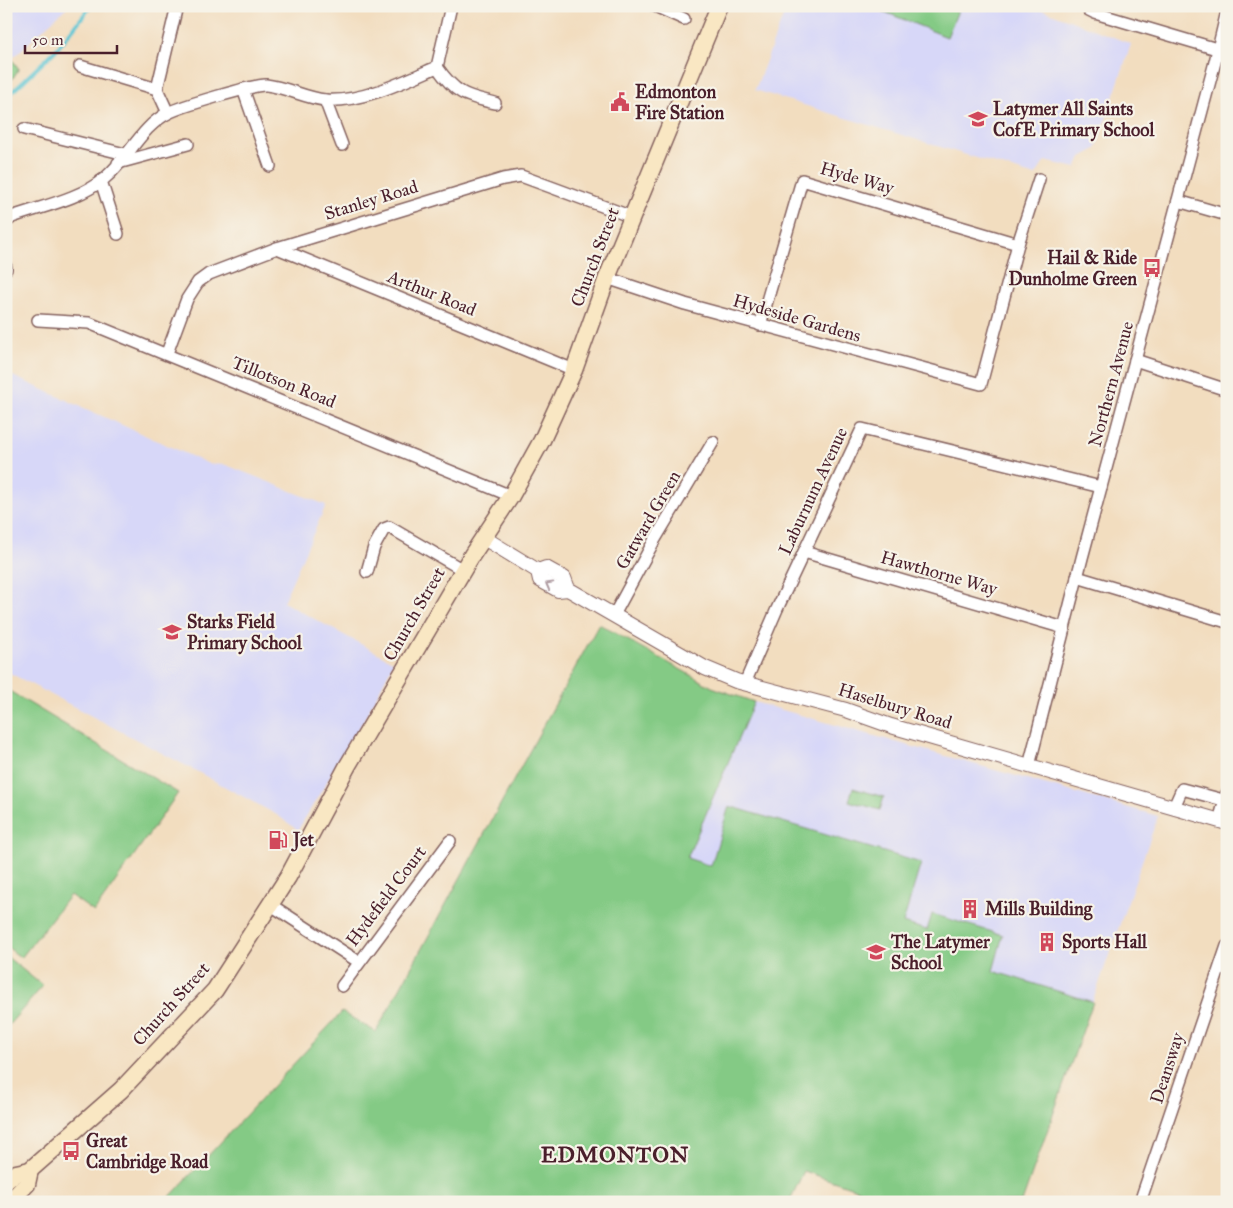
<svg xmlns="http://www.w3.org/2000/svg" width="1233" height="1208" font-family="'IM FELL Great Primer',serif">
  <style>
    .built { fill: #d7d7f8 }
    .green { fill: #84ca85; stroke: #677458 }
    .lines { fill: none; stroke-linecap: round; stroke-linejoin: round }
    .stream { stroke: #5ac5d3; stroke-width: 4 }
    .minor-casing { stroke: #85625f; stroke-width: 14 }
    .tertiary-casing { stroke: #85625f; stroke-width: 16 }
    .secondary-casing { stroke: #85625f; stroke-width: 19 }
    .minor { stroke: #fff; stroke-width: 11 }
    .tertiary { stroke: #fff; stroke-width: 14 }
    .secondary { stroke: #f9e7c3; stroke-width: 16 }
    .oneway { stroke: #ae9aa0 }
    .labels { text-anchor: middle; stroke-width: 4.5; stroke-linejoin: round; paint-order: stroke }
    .poi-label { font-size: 18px; font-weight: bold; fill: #4a1f2b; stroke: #f7f3e8; text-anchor: start }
    .street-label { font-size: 18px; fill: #4a1f2b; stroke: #f7f3e8 }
    .district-label { font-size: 22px; font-weight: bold; letter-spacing: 1px; fill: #4a1f2b; stroke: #f7f3e8 }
  </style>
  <rect width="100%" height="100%" fill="#f7f3e8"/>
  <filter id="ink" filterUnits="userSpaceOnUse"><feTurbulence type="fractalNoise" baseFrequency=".02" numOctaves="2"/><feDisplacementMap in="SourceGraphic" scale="10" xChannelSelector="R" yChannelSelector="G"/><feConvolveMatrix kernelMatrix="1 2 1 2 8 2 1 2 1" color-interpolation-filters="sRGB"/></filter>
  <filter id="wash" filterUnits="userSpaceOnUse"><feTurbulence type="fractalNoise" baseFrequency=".0096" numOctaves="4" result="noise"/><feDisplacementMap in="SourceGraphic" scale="20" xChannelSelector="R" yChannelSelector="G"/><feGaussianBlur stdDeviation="1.12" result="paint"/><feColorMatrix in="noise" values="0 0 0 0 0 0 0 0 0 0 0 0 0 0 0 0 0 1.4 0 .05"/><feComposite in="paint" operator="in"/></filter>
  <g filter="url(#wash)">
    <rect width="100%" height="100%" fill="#f2ddbf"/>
    <g class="built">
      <path d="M 6,6 L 68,6 L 6,64 Z"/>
      <path d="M 787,6 L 1033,6 L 1131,44 L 1096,149 L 1081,157 L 1076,168 L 1045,161 L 1035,176 L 755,90 Z"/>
      <path d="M 6,373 L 209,464 L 226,465 L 326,505 L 283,602 L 394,662 L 364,720 L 298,830 L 277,815 L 198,772 L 6,671 Z"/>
      <path d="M 754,702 L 1158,816 L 1022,1202 L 894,1202 L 803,1171 L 687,858 Z"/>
    </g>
    <g class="green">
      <path d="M 870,6 L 960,6 L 947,37 Z"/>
      <path d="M 6,51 L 19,69 L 6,88 Z"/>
      <path d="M 599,624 L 712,687 L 754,702 L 687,858 L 711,866 L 729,806 L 921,863 L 903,923 L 927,930 L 932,914 L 1003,935 L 993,971 L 1093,1002 L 1022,1202 L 894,1202 L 804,1171 L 789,1202 L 165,1202 L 342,1012 L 376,1032 Z"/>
      <path d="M 6,689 L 178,793 L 94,912 L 70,895 L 21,958 L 6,946 Z"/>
      <path d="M 853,788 L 884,797 L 880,810 L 849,801 Z"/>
      <path d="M 6,956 L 43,986 L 6,1028 Z"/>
    </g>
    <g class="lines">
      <path class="stream" d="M 6,101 L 12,92 L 57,49 L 91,6"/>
    </g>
  </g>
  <g filter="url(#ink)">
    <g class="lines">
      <g class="minor-casing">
        <g id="minor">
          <path d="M 451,6 L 437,67 C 455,93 464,96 495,103"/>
          <path d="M 655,6 L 684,19"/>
          <path d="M 1089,6 L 1089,10 L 1095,13 L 1227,52"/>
          <path d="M 80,66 L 157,89"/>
          <path d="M 243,89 L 270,166"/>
          <path d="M 325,100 L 342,145"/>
          <path d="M 168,113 L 157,89 L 176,10"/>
          <path d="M 24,129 L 125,154"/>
          <path d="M 118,163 L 188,144"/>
          <path d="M 101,181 L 118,234"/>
          <path d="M 1178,201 L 1227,215"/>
          <path d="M 6,222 L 12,217 C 43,206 80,199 105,178 C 128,159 141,127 168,113 C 179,107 256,84 266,85 C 286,87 305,98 325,100 C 361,103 405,81 437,67"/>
          <path d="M 277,248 L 574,370"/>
          <path d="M 6,267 L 6,269"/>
          <path d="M 607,278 L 685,304 L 981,384 L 1018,244 L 1039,179"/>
          <path d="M 38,320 L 89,323 L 511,496"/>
          <path d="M 760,325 L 802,180 L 1018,244"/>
          <path d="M 167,353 L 187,299 L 198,282 L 209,274 L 277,248 L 503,179 L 521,176 L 632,217"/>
          <path d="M 1135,360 L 1227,390"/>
          <path d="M 804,552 L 1064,628"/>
          <path d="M 367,572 L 374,547 L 384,529 L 389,527 L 463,570"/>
          <path d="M 1077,577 L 1227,622"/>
          <path d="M 614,615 L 654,541 L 713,442"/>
          <path d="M 745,683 L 777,609 L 862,429 L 1101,487"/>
          <path d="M 1029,766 L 1082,558 L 1215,62 L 1227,11"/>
          <path d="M 1174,807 L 1182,789 L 1227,801"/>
          <path d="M 1219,821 L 1227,793"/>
          <path d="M 271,905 L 359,962"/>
          <path d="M 342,986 L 450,841"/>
          <path d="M 1140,1202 L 1227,946"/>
        </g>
      </g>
      <g class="tertiary-casing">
        <g id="tertiary">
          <path d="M 484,538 L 538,571 L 546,568 L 564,578 L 568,589 L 705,668 L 736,681 L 846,710 L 891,726 L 1227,823"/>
          <path d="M 538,571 L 540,580 L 558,590 L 568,589"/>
        </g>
      </g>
      <g class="secondary-casing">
        <g id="secondary">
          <path d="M 6,1181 L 16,1173 L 30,1170 L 121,1090 L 215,990 L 288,877 L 348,765 L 472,555 L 511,496 L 542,440 L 574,370 L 607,278 L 719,6"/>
          <path d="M 9,1202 L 27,1184 L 30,1170"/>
        </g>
      </g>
      <use href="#minor" class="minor"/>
      <use href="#tertiary" class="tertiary"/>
      <use href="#secondary" class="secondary"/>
    </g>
    <defs><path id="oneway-chevron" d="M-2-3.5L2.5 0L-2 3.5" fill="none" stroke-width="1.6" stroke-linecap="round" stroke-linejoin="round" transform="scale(1.25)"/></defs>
    <use class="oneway" href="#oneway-chevron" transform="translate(549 585) rotate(-151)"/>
  </g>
  <defs>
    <g id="civic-bare" transform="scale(1.5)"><path d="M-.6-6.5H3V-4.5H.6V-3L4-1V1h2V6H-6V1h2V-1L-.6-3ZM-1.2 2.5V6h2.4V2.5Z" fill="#d1495b" stroke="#f7f3e8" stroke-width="2.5" paint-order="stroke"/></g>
    <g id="school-bare" transform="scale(1.5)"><path d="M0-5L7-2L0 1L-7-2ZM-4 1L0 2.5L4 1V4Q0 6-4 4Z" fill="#d1495b" stroke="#f7f3e8" stroke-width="2.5" paint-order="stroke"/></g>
    <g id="bus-bare" transform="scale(1.5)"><path d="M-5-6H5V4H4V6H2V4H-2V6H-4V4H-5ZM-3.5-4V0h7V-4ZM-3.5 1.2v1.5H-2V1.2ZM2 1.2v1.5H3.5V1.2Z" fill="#d1495b" stroke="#f7f3e8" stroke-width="2.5" paint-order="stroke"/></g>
    <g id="fuel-bare" transform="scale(1.5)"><path d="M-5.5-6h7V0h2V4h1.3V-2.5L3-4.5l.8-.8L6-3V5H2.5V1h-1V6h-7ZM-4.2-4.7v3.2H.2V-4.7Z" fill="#d1495b" stroke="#f7f3e8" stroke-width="2.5" paint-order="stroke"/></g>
    <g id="building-bare" transform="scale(1.5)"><path d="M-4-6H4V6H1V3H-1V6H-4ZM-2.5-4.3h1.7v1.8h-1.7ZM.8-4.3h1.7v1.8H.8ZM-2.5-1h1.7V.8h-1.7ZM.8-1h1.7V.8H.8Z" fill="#d1495b" stroke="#f7f3e8" stroke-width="2.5" paint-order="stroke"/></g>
  </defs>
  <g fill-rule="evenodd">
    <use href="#civic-bare" x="620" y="102"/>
    <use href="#school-bare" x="978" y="119"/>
    <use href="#bus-bare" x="1152" y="268"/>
    <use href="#school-bare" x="172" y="632"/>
    <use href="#fuel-bare" x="278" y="840"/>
    <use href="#building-bare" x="970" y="909"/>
    <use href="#building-bare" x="1047" y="942"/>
    <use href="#school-bare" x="876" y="952"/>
    <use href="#bus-bare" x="71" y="1151"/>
  </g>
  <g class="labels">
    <g class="poi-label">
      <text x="635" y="98">Edmonton<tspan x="635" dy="21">Fire Station</tspan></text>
      <text x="993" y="115">Latymer All Saints<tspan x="993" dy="21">CofE Primary School</tspan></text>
      <text x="1137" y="264" text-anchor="end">Hail &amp; Ride<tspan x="1137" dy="21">Dunholme Green</tspan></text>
      <text x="187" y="628">Starks Field<tspan x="187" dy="21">Primary School</tspan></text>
      <text x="293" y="846">Jet</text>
      <text x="985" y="915">Mills Building</text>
      <text x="891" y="948">The Latymer<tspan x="891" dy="21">School</tspan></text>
      <text x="1062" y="948">Sports Hall</text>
      <text x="86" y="1147">Great<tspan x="86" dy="21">Cambridge Road</tspan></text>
    </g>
    <g class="street-label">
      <text transform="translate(857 178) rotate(16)" y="6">Hyde Way</text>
      <text transform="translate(371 200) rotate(-17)" y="6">Stanley Road</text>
      <text transform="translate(595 257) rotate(-69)" y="6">Church Street</text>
      <text transform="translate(432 293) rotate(22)" y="6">Arthur Road</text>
      <text transform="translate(797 318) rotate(16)" y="6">Hydeside Gardens</text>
      <text transform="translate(284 382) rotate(22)" y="6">Tillotson Road</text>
      <text transform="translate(1111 384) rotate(-75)" y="6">Northern Avenue</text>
      <text transform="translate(813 491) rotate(-65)" y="6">Laburnum Avenue</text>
      <text transform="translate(648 520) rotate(-60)" y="6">Gatward Green</text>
      <text transform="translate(939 573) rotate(16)" y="6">Hawthorne Way</text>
      <text transform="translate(414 614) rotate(-60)" y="6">Church Street</text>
      <text transform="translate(895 706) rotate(17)" y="6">Haselbury Road</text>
      <text transform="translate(386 896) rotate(-53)" y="6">Hydefield Court</text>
      <text transform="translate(171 1004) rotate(-48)" y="6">Church Street</text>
      <text transform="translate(1167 1068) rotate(-72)" y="6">Deansway</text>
    </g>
    <g class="district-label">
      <text x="615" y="1162">EDMONTON</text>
    </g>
  </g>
  <rect width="1233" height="1208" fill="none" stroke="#f7f3e8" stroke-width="25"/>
  <path d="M25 45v8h92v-8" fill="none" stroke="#4a1f2b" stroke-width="2.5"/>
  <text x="32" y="45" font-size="15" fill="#4a1f2b" stroke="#f7f3e8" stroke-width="4" paint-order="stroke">50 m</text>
</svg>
